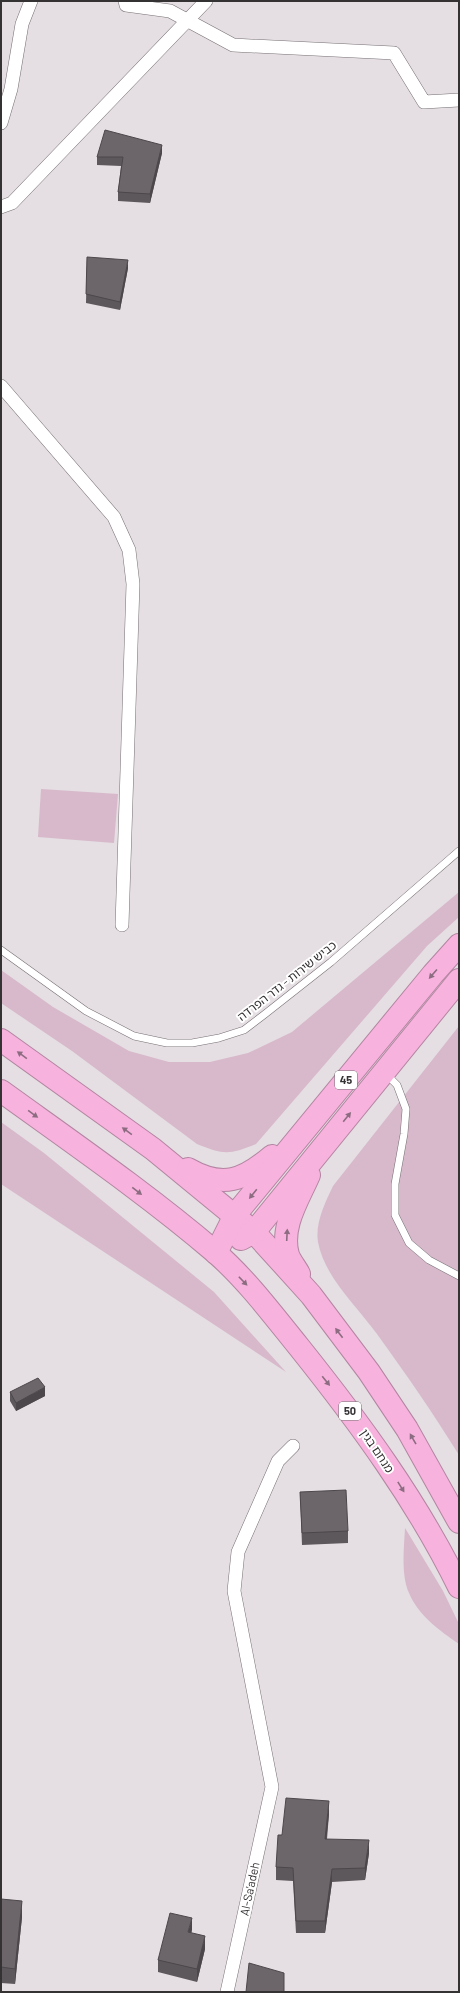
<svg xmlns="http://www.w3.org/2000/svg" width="460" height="1993" font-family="Barlow,'Noto Sans Hebrew',sans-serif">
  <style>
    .green { fill: #d7b9cb }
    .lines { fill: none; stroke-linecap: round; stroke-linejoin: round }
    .lane-casing { stroke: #767074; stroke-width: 8 }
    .street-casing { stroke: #767074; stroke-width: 14 }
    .highway-casing { stroke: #b385a2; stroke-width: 24 }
    .lane { stroke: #fff; stroke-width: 7 }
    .street { stroke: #fff; stroke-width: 13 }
    .highway { stroke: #f7b2dd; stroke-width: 22 }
    .wall { fill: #5d585b }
    .shaded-wall { fill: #4c474a }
    .building { fill: #6c666a; stroke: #4c474a }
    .oneway { fill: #8c6c80 }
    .labels { text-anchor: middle; stroke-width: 4; stroke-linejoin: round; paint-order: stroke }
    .shield { fill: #fff; stroke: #727071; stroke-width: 1 }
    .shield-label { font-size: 11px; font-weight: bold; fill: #353234 }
    .street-label { font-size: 12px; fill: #353234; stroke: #fff }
  </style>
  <rect width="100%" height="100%" fill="#e5dee2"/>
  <g class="green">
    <path d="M 41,789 L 118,794 L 114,843 L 38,837 Z"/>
    <path d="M 459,892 L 459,917 L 427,946 L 256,1144 C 229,1155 224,1155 197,1144 L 72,1051 L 1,1003 L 1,970 L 53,1007 L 129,1051 L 169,1062 L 210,1062 L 248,1053 L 292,1032 Z"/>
    <path d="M 459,1026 L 459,1455 C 433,1413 406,1374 377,1334 C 356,1305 325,1278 318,1242 C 315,1223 325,1203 333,1186 Z"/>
    <path d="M 1,1122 L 44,1153 L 214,1292 L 286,1372 L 1,1184 Z"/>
    <path d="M 405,1528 L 443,1591 L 459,1624 L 459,1644 C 440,1631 418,1615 409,1593 C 401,1575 404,1548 405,1528 Z"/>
  </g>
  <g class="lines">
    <g class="lane-casing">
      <g id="lane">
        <path d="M 1,950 L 86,1011 L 134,1036 L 167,1043 L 192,1043 L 219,1038 L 244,1030 L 265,1014 L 331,962 L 459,851"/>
        <path d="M 385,1073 L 397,1085 L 406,1109 L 404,1134 L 395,1184 L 395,1215 L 409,1243 L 429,1260 L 459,1276"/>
      </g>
    </g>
    <g class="street-casing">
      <g id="street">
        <path d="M 125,1 L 126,5 L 170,11 L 233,45 L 394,53 L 424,102 L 459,100"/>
        <path d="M 1,123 L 11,89 L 22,24 L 31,1"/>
        <path d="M 1,207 L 12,203 L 206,1"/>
        <path d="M 1,386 L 114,517 L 129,550 L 133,584 L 122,925"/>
        <path d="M 227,1992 L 272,1787 L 234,1591 L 238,1552 L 278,1461 L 293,1446"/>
      </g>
    </g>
    <g class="highway-casing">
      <g id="highway">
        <path d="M 1,1040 L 153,1149 L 254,1232 L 311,1295 L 369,1372 L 407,1429 L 459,1522"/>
        <path d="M 1,1091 C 73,1143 147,1194 215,1252 C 247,1280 273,1315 299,1347 C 359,1422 417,1501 459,1587"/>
        <path d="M 188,1169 C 223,1189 244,1180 272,1156"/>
        <path d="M 241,1239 L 254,1232 L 459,980"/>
        <path d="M 216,1253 L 235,1215 L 433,974 L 459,945"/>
        <path d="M 299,1274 C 296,1268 290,1261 288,1255 C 280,1227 298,1200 309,1175"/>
      </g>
    </g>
    <use href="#lane" class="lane"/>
    <use href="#street" class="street"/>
    <use href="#highway" class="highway"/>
  </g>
  <g class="wall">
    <path d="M 162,153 L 150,203 L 118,201 L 118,192 L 121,166 L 97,165 L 97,157 Z"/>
    <path d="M 87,257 L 128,268 L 120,310 L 86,303 Z"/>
    <path d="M 10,1392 L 45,1396 L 16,1411 L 10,1401 Z"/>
    <path d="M 300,1492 L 348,1531 L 348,1543 L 302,1545 Z"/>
    <path d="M 329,1814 L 327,1839 L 369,1853 L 365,1880 L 332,1882 L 325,1933 L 296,1933 L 293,1881 L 276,1880 L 276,1867 L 282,1835 Z"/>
    <path d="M 1,1899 L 22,1917 L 15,1984 L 1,1983 Z"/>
    <path d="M 192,1930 L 191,1933 L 205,1949 L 197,1982 L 158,1972 L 158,1960 Z"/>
  </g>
  <g class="shaded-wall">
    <path d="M 162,145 L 162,153 L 150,203 L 150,194 Z"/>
    <path d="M 128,260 L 128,268 L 120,310 L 120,302 Z"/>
    <path d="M 45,1387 L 45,1396 L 16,1411 L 16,1403 Z"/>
    <path d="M 329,1801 L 329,1814 L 325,1851 L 325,1839 Z"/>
    <path d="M 369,1840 L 369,1853 L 365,1880 L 365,1868 Z"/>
    <path d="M 332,1869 L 332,1882 L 325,1933 L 325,1921 Z"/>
    <path d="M 22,1901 L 22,1917 L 15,1984 L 15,1969 Z"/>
    <path d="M 192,1918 L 192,1930 L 188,1944 L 188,1932 Z"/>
    <path d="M 205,1936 L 205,1949 L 197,1982 L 197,1969 Z"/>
  </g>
  <g class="building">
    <path d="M 105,130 L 162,145 L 150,194 L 118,192 L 123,157 L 97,157 Z"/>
    <path d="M 87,257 L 128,260 L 120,302 L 86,294 Z"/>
    <path d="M 38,1378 L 45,1387 L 16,1403 L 10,1392 Z"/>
    <path d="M 346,1490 L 348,1531 L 302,1533 L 300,1492 Z"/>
    <path d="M 286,1798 L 329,1801 L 325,1839 L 369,1840 L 365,1868 L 332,1869 L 325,1921 L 296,1921 L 293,1868 L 276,1867 L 278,1835 L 282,1835 Z"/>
    <path d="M 1,1899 L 22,1901 L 15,1969 L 1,1967 Z"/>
    <path d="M 170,1913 L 192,1918 L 188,1932 L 205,1936 L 197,1969 L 158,1960 Z"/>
    <path d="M 249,1963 L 284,1973 L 284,1992 L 246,1992 Z"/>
  </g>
  <defs><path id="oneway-solid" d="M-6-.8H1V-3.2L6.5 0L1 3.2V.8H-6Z"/></defs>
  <g class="oneway">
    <use href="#oneway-solid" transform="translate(433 974) rotate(131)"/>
    <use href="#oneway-solid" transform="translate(22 1055) rotate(-144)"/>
    <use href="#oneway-solid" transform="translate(33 1114) rotate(36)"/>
    <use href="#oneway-solid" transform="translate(347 1117) rotate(-51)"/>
    <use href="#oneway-solid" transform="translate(127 1131) rotate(-144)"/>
    <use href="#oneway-solid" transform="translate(137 1191) rotate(38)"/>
    <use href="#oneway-solid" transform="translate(253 1194) rotate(129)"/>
    <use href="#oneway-solid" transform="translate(287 1235) rotate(-87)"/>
    <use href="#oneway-solid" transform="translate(243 1281) rotate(46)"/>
    <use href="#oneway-solid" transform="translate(339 1333) rotate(-127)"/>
    <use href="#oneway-solid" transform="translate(326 1381) rotate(51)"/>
    <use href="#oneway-solid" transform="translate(413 1439) rotate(-120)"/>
    <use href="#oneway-solid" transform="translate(401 1487) rotate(58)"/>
  </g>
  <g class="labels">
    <g class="shield">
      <rect x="335" y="1071" width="22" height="18" rx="3"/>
      <rect x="339" y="1402" width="22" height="18" rx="3"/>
    </g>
    <g class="shield-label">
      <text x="346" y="1084">45</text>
      <text x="350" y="1415">50</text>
    </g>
    <g class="street-label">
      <text transform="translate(287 981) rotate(-38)" y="4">כביש שירות - גדר הפרדה</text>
      <text transform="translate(377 1451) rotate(56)" y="4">מנחם בגין</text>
      <text transform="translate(250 1889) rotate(-78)" y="4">Al-Sa'adeh</text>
    </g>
  </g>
  <rect width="460" height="1993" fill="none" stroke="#353234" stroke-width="4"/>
</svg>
